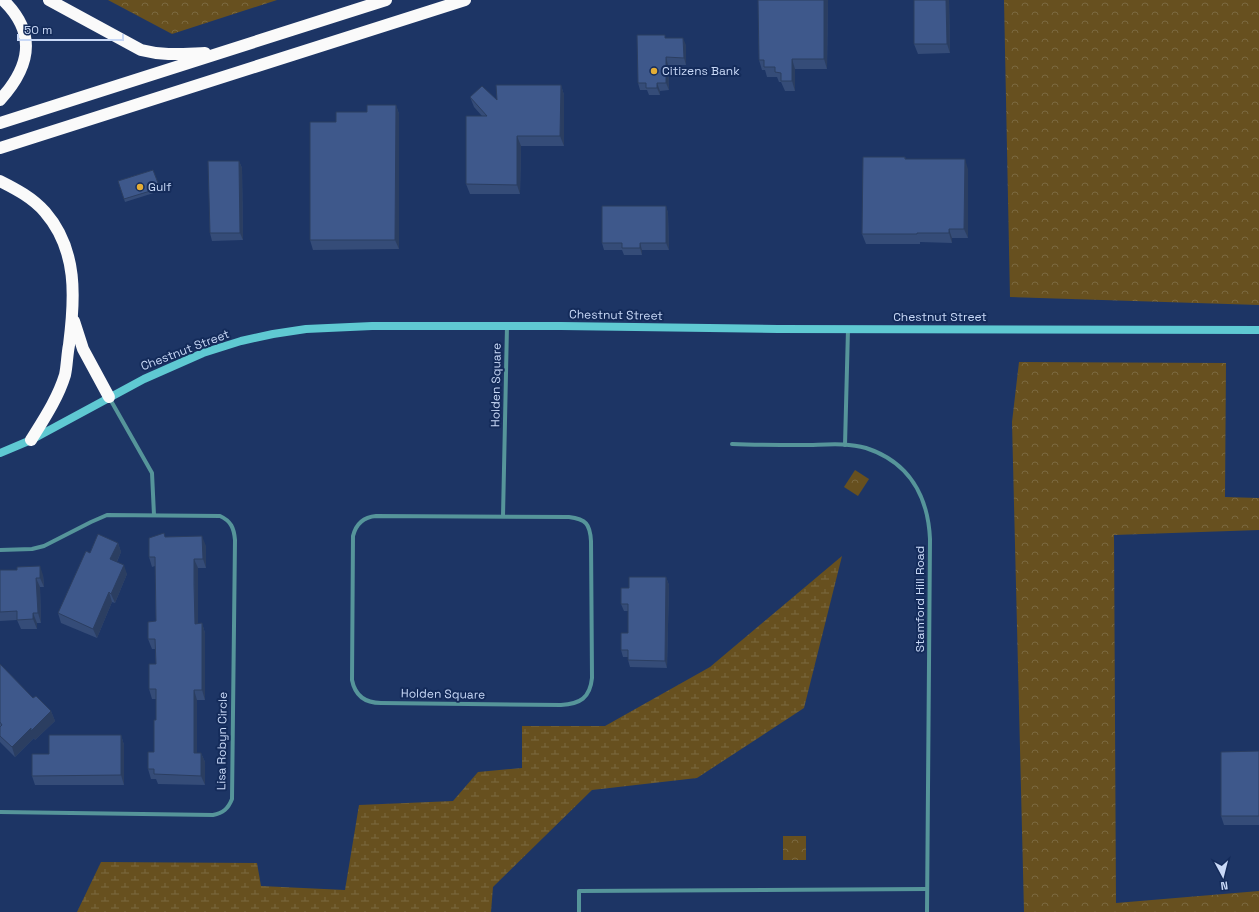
<svg xmlns="http://www.w3.org/2000/svg" width="1259" height="912" font-family="'Space Grotesk',sans-serif">
  <style>
    .forest { fill: url(#forest-crowns) }
    .wetland { fill: url(#wetland-marsh) }
    .lines { fill: none; stroke-linecap: round; stroke-linejoin: round }
    .street { stroke: #56959a; stroke-width: 4 }
    .secondary { stroke: #5fc9d2; stroke-width: 8 }
    .highway { stroke: #fafafa; stroke-width: 12 }
    .wall { fill: #354c78 }
    .shaded-wall { fill: #2b3e61 }
    .building { fill: #3e588b; stroke: #2b3e61 }
    .poi-dot { fill: #e4ad35; stroke: #142b5a; stroke-width: 1.5 }
    .labels { text-anchor: middle; stroke-width: 4; stroke-linejoin: round; paint-order: stroke }
    .poi-label { font-size: 12px; fill: #c9d9f7; stroke: #142b5a; text-anchor: start }
    .street-label { font-size: 12px; fill: #c9d9f7; stroke: #142b5a }
  </style>
  <defs>
    <pattern id="forest-crowns" width="20" height="18" patternUnits="userSpaceOnUse"><rect width="20" height="18" fill="#67501f"/><path d="M2 6a3 3 0 1 1 6 0M12 15a3 3 0 1 1 6 0" fill="none" stroke="#7b6940"/></pattern>
    <pattern id="wetland-marsh" width="20" height="14" patternUnits="userSpaceOnUse"><rect width="20" height="14" fill="#67501f"/><path d="M1 5h8M5 5V1M11 12h8M15 12V8" fill="none" stroke="#7b6940"/></pattern>
  </defs>
  <rect width="100%" height="100%" fill="#1d3565"/>
  <g class="forest">
    <path d="M 108,0 L 277,0 L 172,34 Z"/>
    <path d="M 1004,0 L 1259,0 L 1259,305 L 1010,297 Z"/>
    <path d="M 1019,362 L 1226,363 L 1225,497 L 1259,498 L 1259,530 L 1114,535 L 1116,903 L 1259,891 L 1259,912 L 1024,912 L 1012,422 Z"/>
    <path d="M 855,470 L 869,479 L 858,496 L 844,487 Z"/>
    <rect x="783" y="836" width="23" height="24"/>
  </g>
  <path class="wetland" d="M 842,556 L 804,708 L 697,778 L 592,790 L 493,887 L 491,912 L 77,912 L 101,862 L 257,863 L 261,886 L 345,890 L 359,805 L 453,801 L 478,772 L 522,768 L 522,726 L 605,726 L 710,667 Z"/>
  <g class="lines">
    <g class="street">
      <path d="M 110,399 L 152,473 L 154,515"/>
      <path d="M 732,444 C 755,445 779,445 802,445 C 823,445 846,442 866,448 C 909,462 928,496 930,539 L 927,912"/>
      <path d="M 845,445 L 848,329"/>
      <path d="M 376,516 L 569,517 C 586,519 590,524 591,541 L 592,678 C 590,698 580,704 561,705 L 381,703 C 365,703 355,695 352,680 L 353,536 C 356,524 364,517 376,516 Z"/>
      <path d="M 503,516 L 507,326"/>
      <path d="M 0,550 L 32,549 L 44,546 L 91,522 L 107,515 L 220,516 C 231,521 234,528 235,540 L 232,799 C 228,809 223,813 213,815 L 0,812"/>
      <path d="M 579,912 L 579,891 L 927,889"/>
    </g>
    <path class="secondary" d="M 0,453 L 31,440 L 144,379 L 203,353 L 241,341 L 273,334 L 306,329 L 372,326 L 561,326 L 778,329 L 1259,330"/>
    <g class="highway">
      <path d="M 49,0 L 141,50 C 164,56 181,54 205,53"/>
      <path d="M 0,100 C 30,67 38,34 3,0"/>
      <path d="M 0,123 L 386,0"/>
      <path d="M 0,148 L 465,0"/>
      <path d="M 0,181 C 16,189 33,198 45,212 C 78,250 75,298 69,345 C 67,355 67,366 65,375 C 58,398 44,419 31,440"/>
      <path d="M 74,321 L 83,349 L 109,397"/>
    </g>
  </g>
  <g class="wall">
    <path d="M 828,0 L 827,69 L 795,69 L 795,91 L 785,91 L 781,82 L 779,82 L 777,77 L 767,77 L 765,70 L 762,70 L 759,60 Z"/>
    <path d="M 949,0 L 950,53 L 918,54 L 914,44 Z"/>
    <path d="M 666,38 L 686,45 L 686,65 L 668,65 L 669,90 L 660,91 L 660,95 L 649,95 L 647,90 L 640,90 L 638,83 Z"/>
    <path d="M 561,85 L 564,95 L 564,146 L 521,146 L 520,194 L 470,194 L 466,184 L 482,116 L 474,107 L 470,97 L 497,100 Z"/>
    <path d="M 396,105 L 399,114 L 399,249 L 313,250 L 310,240 L 336,122 L 367,112 Z"/>
    <path d="M 905,157 L 906,159 L 968,169 L 968,238 L 952,238 L 952,243 L 920,242 L 920,244 L 866,244 L 862,234 Z"/>
    <path d="M 239,161 L 242,168 L 243,240 L 212,241 L 210,233 Z"/>
    <path d="M 153,170 L 160,191 L 125,202 L 118,181 Z"/>
    <path d="M 666,206 L 668,213 L 669,250 L 642,250 L 642,255 L 624,255 L 622,250 L 604,250 L 602,243 Z"/>
    <path d="M 165,537 L 206,546 L 206,568 L 198,568 L 198,624 L 202,623 L 205,633 L 205,700 L 197,700 L 197,753 L 201,753 L 205,762 L 205,785 L 158,784 L 156,779 L 151,779 L 148,769 L 154,752 L 156,720 L 156,699 L 152,699 L 149,689 L 156,664 L 155,649 L 152,649 L 148,639 L 156,621 L 155,566 L 152,567 L 149,557 Z"/>
    <path d="M 118,543 L 121,552 L 117,562 L 127,574 L 115,603 L 112,602 L 97,638 L 61,623 L 58,613 L 90,553 Z"/>
    <path d="M 0,570 L 43,575 L 44,587 L 40,587 L 41,623 L 37,623 L 37,629 L 21,629 L 17,620 L 0,621 Z"/>
    <path d="M 666,577 L 669,585 L 667,668 L 630,667 L 628,660 L 628,657 L 623,657 L 621,650 L 628,633 L 628,611 L 624,611 L 621,604 L 629,588 Z"/>
    <path d="M 0,664 L 33,698 L 51,711 L 55,721 L 35,740 L 34,738 L 15,757 L 0,742 Z"/>
    <path d="M 121,735 L 124,745 L 124,785 L 35,785 L 32,776 Z"/>
    <path d="M 1259,751 L 1259,825 L 1224,825 L 1221,816 Z"/>
  </g>
  <g class="shaded-wall">
    <path d="M 824,0 L 828,0 L 827,69 L 824,59 Z"/>
    <path d="M 946,0 L 949,0 L 950,53 L 947,44 Z"/>
    <path d="M 683,38 L 686,45 L 686,65 L 684,58 Z"/>
    <path d="M 666,57 L 668,65 L 669,90 L 666,83 Z"/>
    <path d="M 792,59 L 795,69 L 795,91 L 792,81 Z"/>
    <path d="M 657,83 L 660,91 L 660,95 L 657,88 Z"/>
    <path d="M 561,85 L 564,95 L 564,146 L 560,136 Z"/>
    <path d="M 396,105 L 399,114 L 399,249 L 395,240 Z"/>
    <path d="M 517,136 L 521,146 L 520,194 L 517,185 Z"/>
    <path d="M 965,159 L 968,169 L 968,238 L 964,229 Z"/>
    <path d="M 239,161 L 242,168 L 243,240 L 240,233 Z"/>
    <path d="M 666,206 L 668,213 L 669,250 L 666,243 Z"/>
    <path d="M 949,229 L 952,238 L 952,243 L 949,233 Z"/>
    <path d="M 640,243 L 642,250 L 642,255 L 640,248 Z"/>
    <path d="M 202,536 L 206,546 L 206,568 L 203,559 Z"/>
    <path d="M 118,543 L 121,552 L 114,568 L 110,559 Z"/>
    <path d="M 194,559 L 198,568 L 198,634 L 195,624 Z"/>
    <path d="M 124,565 L 127,574 L 115,603 L 111,594 Z"/>
    <path d="M 40,566 L 43,575 L 44,587 L 40,578 Z"/>
    <path d="M 666,577 L 669,585 L 667,668 L 665,661 Z"/>
    <path d="M 36,578 L 40,587 L 41,623 L 38,613 Z"/>
    <path d="M 109,592 L 112,602 L 97,638 L 93,629 Z"/>
    <path d="M 33,613 L 37,623 L 37,629 L 33,619 Z"/>
    <path d="M 202,623 L 205,633 L 205,700 L 202,690 Z"/>
    <path d="M 194,690 L 197,700 L 197,762 L 194,753 Z"/>
    <path d="M 51,711 L 55,721 L 35,740 L 34,738 L 15,757 L 12,747 L 31,728 Z"/>
    <path d="M 121,735 L 124,745 L 124,785 L 121,775 Z"/>
    <path d="M 201,753 L 205,762 L 205,785 L 201,776 Z"/>
  </g>
  <g class="building">
    <path d="M 758,0 L 824,0 L 824,59 L 792,59 L 792,81 L 781,81 L 781,73 L 775,72 L 775,67 L 764,67 L 764,60 L 759,60 Z"/>
    <path d="M 914,0 L 946,0 L 947,44 L 914,44 Z"/>
    <path d="M 637,35 L 665,35 L 665,38 L 683,38 L 684,58 L 666,57 L 666,83 L 657,83 L 657,88 L 646,88 L 646,83 L 638,83 Z"/>
    <path d="M 496,85 L 561,85 L 560,136 L 517,136 L 517,185 L 466,184 L 466,116 L 487,116 L 470,97 L 482,86 L 497,100 Z"/>
    <path d="M 367,105 L 396,105 L 395,240 L 310,240 L 310,122 L 336,122 L 336,112 L 367,112 Z"/>
    <path d="M 863,157 L 905,157 L 905,159 L 965,159 L 964,229 L 949,229 L 949,233 L 917,233 L 917,234 L 862,234 Z"/>
    <path d="M 208,161 L 239,161 L 240,233 L 210,233 Z"/>
    <path d="M 153,170 L 160,188 L 124,199 L 118,181 Z"/>
    <path d="M 602,206 L 666,206 L 666,243 L 640,243 L 640,248 L 622,248 L 622,243 L 602,243 Z"/>
    <path d="M 164,533 L 165,537 L 202,536 L 203,559 L 194,559 L 194,584 L 195,624 L 202,623 L 202,690 L 194,690 L 194,753 L 201,753 L 201,776 L 154,774 L 154,769 L 148,769 L 148,752 L 154,752 L 154,720 L 156,720 L 156,689 L 149,689 L 149,664 L 156,664 L 155,639 L 148,639 L 148,622 L 156,621 L 155,557 L 149,557 L 149,538 Z"/>
    <path d="M 98,534 L 118,543 L 110,559 L 124,565 L 111,594 L 109,592 L 93,629 L 58,613 L 86,551 L 90,553 Z"/>
    <path d="M 40,566 L 40,578 L 36,578 L 38,613 L 33,613 L 33,619 L 17,620 L 17,611 L 0,612 L 0,570 L 17,570 L 17,567 Z"/>
    <path d="M 629,577 L 666,577 L 665,661 L 628,660 L 628,650 L 621,650 L 621,633 L 628,633 L 628,604 L 621,604 L 621,588 L 629,588 Z"/>
    <path d="M 0,664 L 33,698 L 36,696 L 51,711 L 31,731 L 31,728 L 12,747 L 0,736 L 0,727 L 2,725 L 0,722 Z"/>
    <path d="M 49,735 L 121,735 L 121,775 L 32,776 L 32,754 L 49,754 Z"/>
    <path d="M 1259,751 L 1259,816 L 1221,816 L 1221,752 Z"/>
  </g>
  <g class="poi-dot">
    <circle cx="654" cy="71" r="4"/>
    <circle cx="140" cy="187" r="4"/>
  </g>
  <g class="labels">
    <g class="poi-label">
      <text x="662" y="75">Citizens Bank</text>
      <text x="148" y="191">Gulf</text>
    </g>
    <g class="street-label">
      <text transform="translate(616 315) rotate(1)" y="4">Chestnut Street</text>
      <text x="940" y="321">Chestnut Street</text>
      <text transform="translate(185 350) rotate(-21)" y="4">Chestnut Street</text>
      <text transform="translate(496 385) rotate(-89)" y="4">Holden Square</text>
      <text transform="translate(920 599) rotate(-90)" y="4">Stamford Hill Road</text>
      <text transform="translate(443 694) rotate(1)" y="4">Holden Square</text>
      <text transform="translate(222 741) rotate(-89)" y="4">Lisa Robyn Circle</text>
    </g>
  </g>
  <g transform="translate(1223 876) rotate(173)" stroke="#142b5a" stroke-width="3" paint-order="stroke">
  <path d="M0-3L7 15L0 10L-7 15Z" fill="#c9d9f7"/>
  <text y="-6" font-size="11" font-weight="bold" text-anchor="middle" fill="#c9d9f7">N</text>
  </g>
  <path d="M18 34v6h105v-6" fill="none" stroke="#c9d9f7" stroke-width="2"/>
  <text x="24" y="34" font-size="12" fill="#c9d9f7" stroke="#142b5a" stroke-width="3" paint-order="stroke">50 m</text>
</svg>
